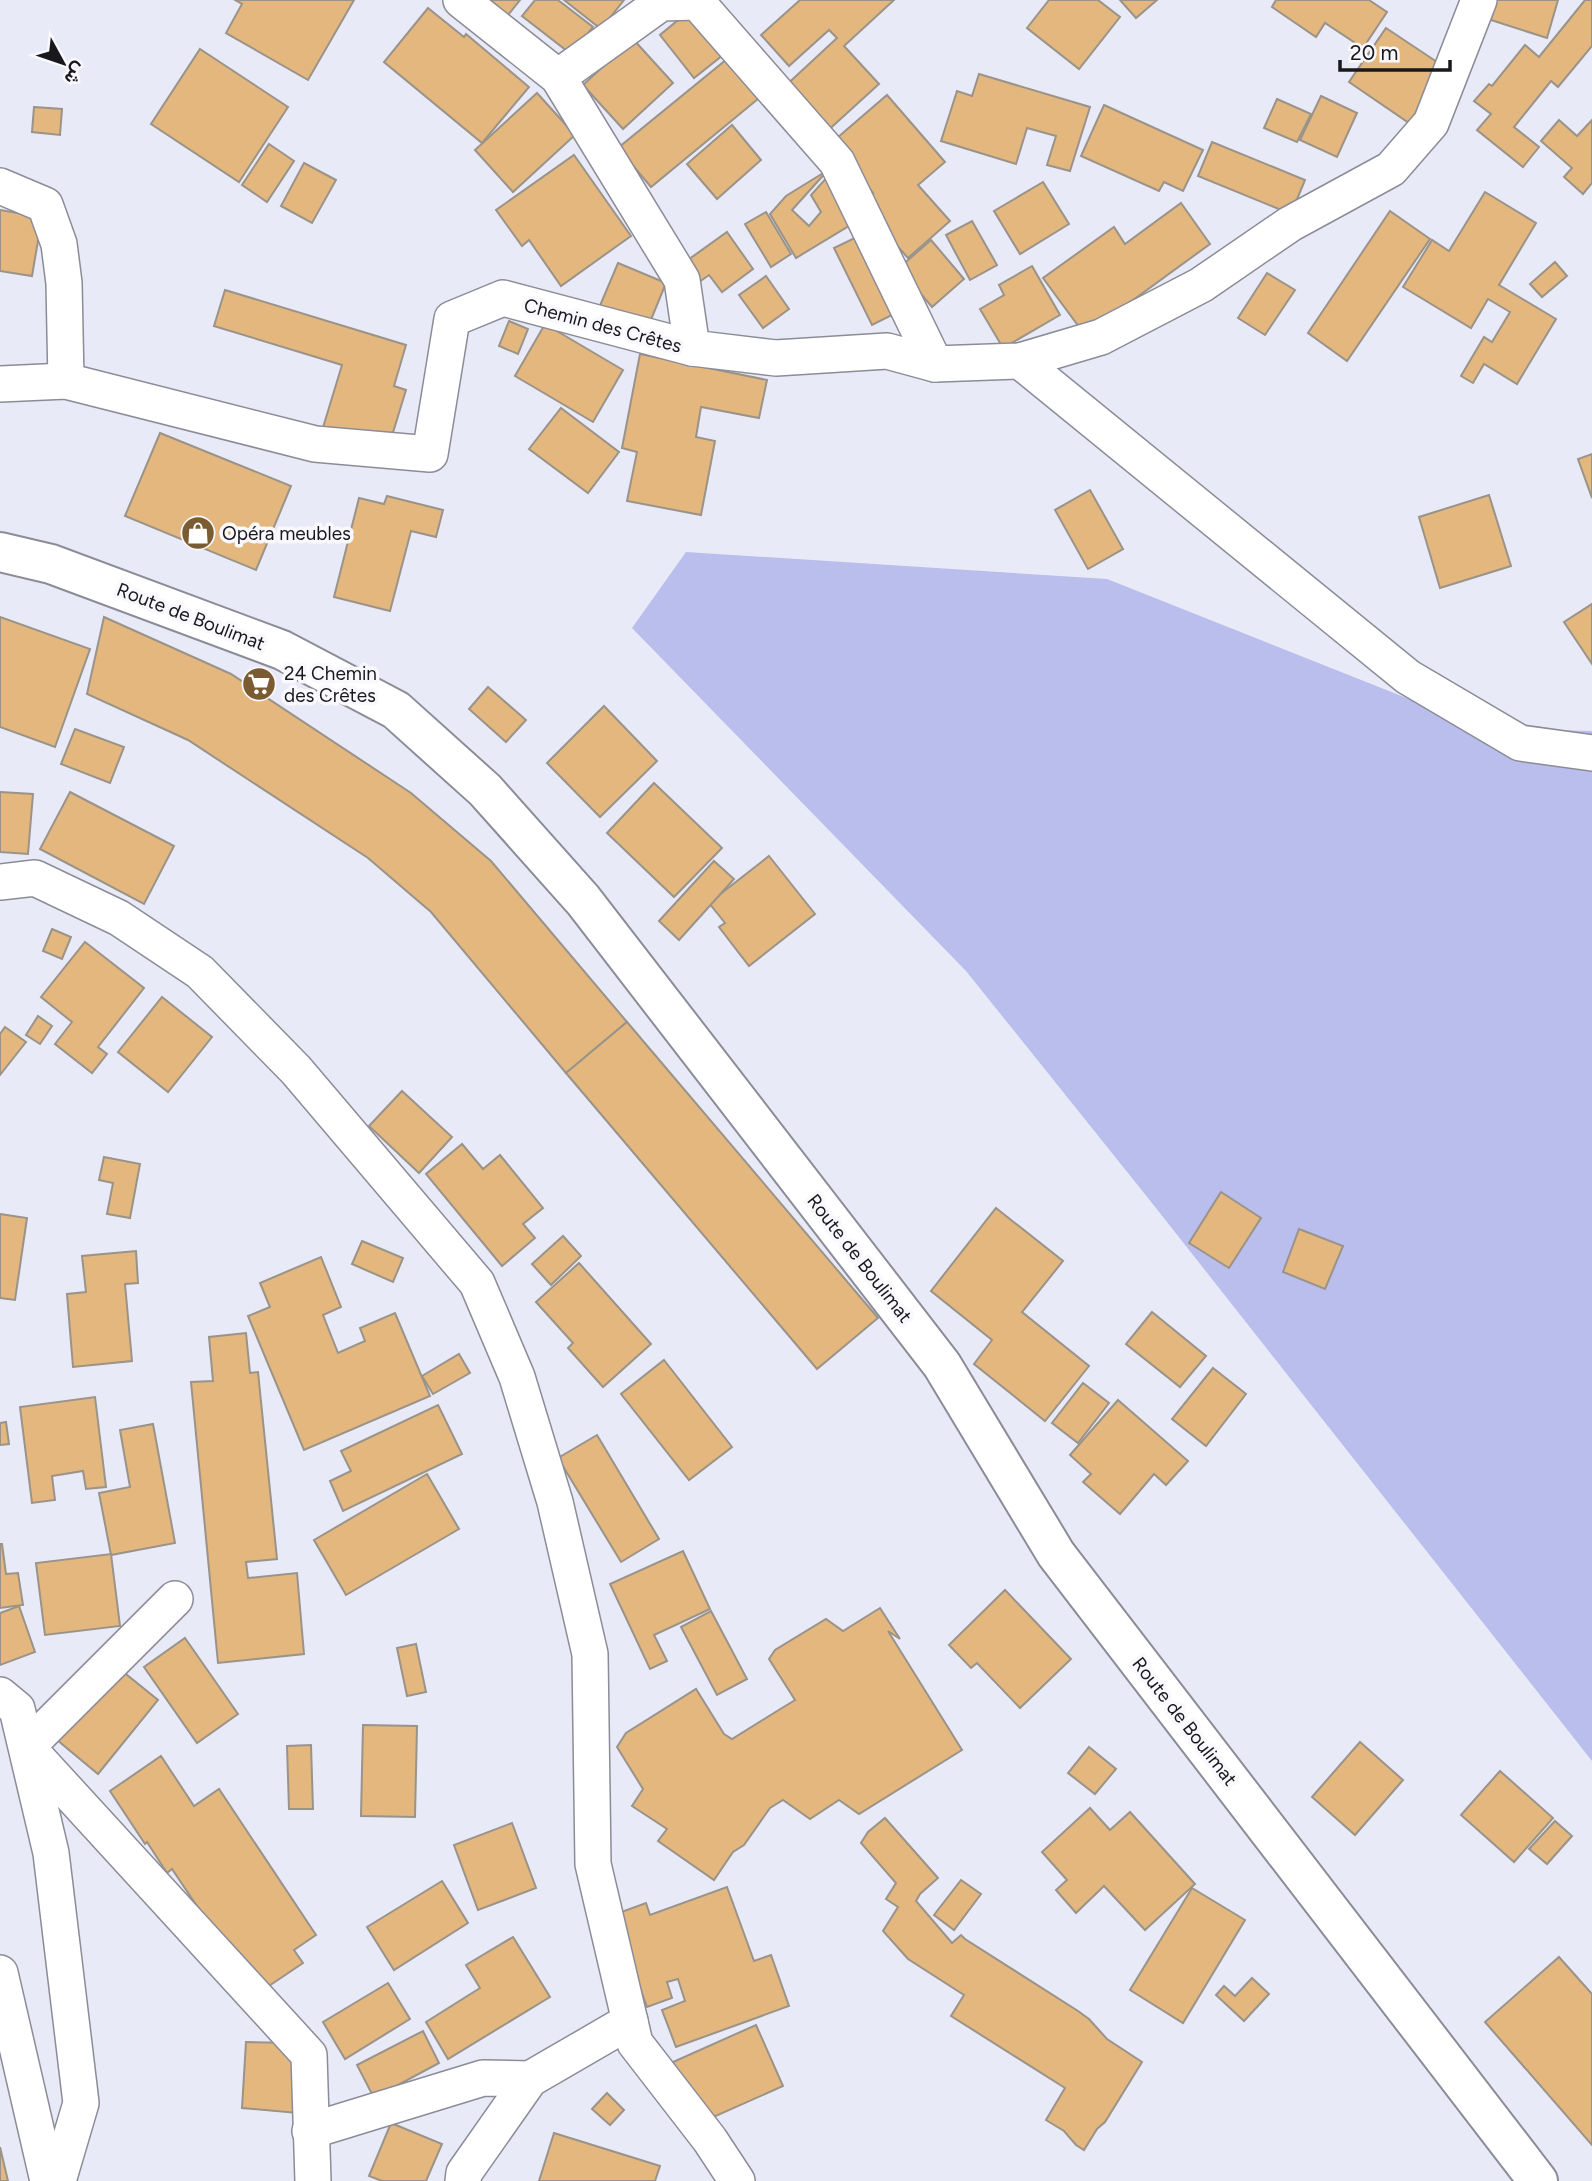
<svg xmlns="http://www.w3.org/2000/svg" width="1592" height="2181" font-family="Figtree,Vazirmatn,sans-serif">
  <style>
    .green { fill: #babeec }
    .building { fill: #e4b77f; stroke: #9a9389; stroke-width: 2 }
    .lines { fill: none; stroke-linecap: round; stroke-linejoin: round }
    .street-casing { stroke: #8b8c97; stroke-width: 38 }
    .primary-casing { stroke: #8b8c97; stroke-width: 42 }
    .street { stroke: #fff; stroke-width: 35 }
    .primary { stroke: #fff; stroke-width: 38 }
    .labels { text-anchor: middle; stroke-width: 7; stroke-linejoin: round; paint-order: stroke }
    .street-label { font-size: 19px; fill: #18181d; stroke: #f8f8fd }
    .poi-label { font-size: 19px; fill: #18181d; stroke: #f8f8fd; text-anchor: start }
  </style>
  <rect width="100%" height="100%" fill="#e9eaf7"/>
  <path class="green" d="M 686,552 L 1107,579 L 1482,728 L 1592,731 L 1592,1761 L 1152,1203 L 966,971 L 632,628 Z"/>
  <g class="building">
    <path d="M 235,0 L 354,0 L 308,80 L 226,33 L 242,4 Z"/>
    <path d="M 490,0 L 520,0 L 508,15 Z"/>
    <path d="M 535,0 L 558,0 L 593,27 L 571,54 L 522,16 Z"/>
    <path d="M 564,0 L 624,0 L 601,29 Z"/>
    <path d="M 800,0 L 894,0 L 844,46 L 879,84 L 824,134 L 782,89 L 837,38 L 829,30 L 789,66 L 761,35 Z"/>
    <path d="M 1049,0 L 1098,0 L 1120,17 L 1079,69 L 1027,28 Z"/>
    <path d="M 1120,0 L 1157,0 L 1136,18 Z"/>
    <path d="M 1276,0 L 1369,0 L 1387,12 L 1363,48 L 1325,23 L 1316,37 L 1272,7 Z"/>
    <path d="M 1494,0 L 1558,0 L 1547,38 L 1488,19 Z"/>
    <path d="M 1585,0 L 1592,0 L 1592,46 L 1558,87 L 1551,81 L 1514,127 L 1539,147 L 1523,167 L 1477,130 L 1491,114 L 1474,101 L 1489,84 L 1492,86 L 1525,45 L 1539,57 Z"/>
    <path d="M 428,8 L 464,37 L 466,34 L 529,87 L 482,143 L 384,62 Z"/>
    <path d="M 689,11 L 723,55 L 694,78 L 660,35 Z"/>
    <path d="M 1386,28 L 1446,68 L 1409,123 L 1349,82 Z"/>
    <path d="M 633,39 L 673,83 L 623,129 L 583,85 Z"/>
    <path d="M 200,49 L 288,107 L 239,182 L 151,124 Z"/>
    <path d="M 732,55 L 764,94 L 651,187 L 618,148 Z"/>
    <path d="M 979,74 L 1090,107 L 1070,171 L 1047,165 L 1056,136 L 1027,128 L 1016,164 L 941,141 L 957,91 L 972,96 Z"/>
    <path d="M 537,93 L 575,135 L 513,192 L 475,150 Z"/>
    <path d="M 887,95 L 945,162 L 918,185 L 950,221 L 908,258 L 860,204 L 873,193 L 830,144 Z"/>
    <path d="M 1321,96 L 1357,113 L 1337,157 L 1300,140 Z"/>
    <path d="M 1277,99 L 1311,114 L 1297,142 L 1264,128 Z"/>
    <path d="M 1104,105 L 1203,150 L 1183,191 L 1164,182 L 1159,191 L 1081,156 Z"/>
    <path d="M 34,107 L 62,109 L 60,135 L 32,132 Z"/>
    <path d="M 1559,120 L 1577,136 L 1592,120 L 1592,183 L 1583,194 L 1564,177 L 1572,168 L 1541,141 Z"/>
    <path d="M 732,125 L 761,160 L 717,199 L 687,164 Z"/>
    <path d="M 1212,142 L 1305,180 L 1291,214 L 1198,176 Z"/>
    <path d="M 269,144 L 294,161 L 267,202 L 242,185 Z"/>
    <path d="M 574,155 L 631,236 L 561,286 L 529,240 L 522,246 L 496,210 Z"/>
    <path d="M 304,163 L 336,180 L 312,223 L 281,206 Z"/>
    <path d="M 828,170 L 792,210 L 809,226 L 821,212 L 811,195 L 829,175 L 852,224 L 796,258 L 770,214 L 786,196 Z"/>
    <path d="M 1043,182 L 1069,224 L 1020,254 L 994,211 Z"/>
    <path d="M 1485,192 L 1536,223 L 1499,285 L 1556,319 L 1517,384 L 1484,364 L 1473,383 L 1461,376 L 1484,337 L 1492,342 L 1510,312 L 1488,299 L 1471,328 L 1403,287 L 1432,240 L 1449,251 Z"/>
    <path d="M 1181,203 L 1210,244 L 1085,335 L 1043,278 L 1114,227 L 1125,244 Z"/>
    <path d="M 0,210 L 42,217 L 32,276 L 0,271 Z"/>
    <path d="M 1390,211 L 1430,239 L 1347,361 L 1308,333 Z"/>
    <path d="M 766,212 L 791,254 L 771,267 L 745,224 Z"/>
    <path d="M 972,221 L 997,265 L 970,280 L 946,235 Z"/>
    <path d="M 727,232 L 753,269 L 722,292 L 709,275 L 692,287 L 678,267 Z"/>
    <path d="M 867,232 L 904,309 L 872,325 L 834,248 Z"/>
    <path d="M 931,240 L 964,279 L 932,307 L 899,268 Z"/>
    <path d="M 1555,262 L 1567,276 L 1542,297 L 1530,284 Z"/>
    <path d="M 618,263 L 666,283 L 648,327 L 599,308 Z"/>
    <path d="M 1032,266 L 1060,315 L 1003,348 L 980,309 L 1004,295 L 999,285 Z"/>
    <path d="M 1267,273 L 1295,290 L 1265,335 L 1238,318 Z"/>
    <path d="M 766,276 L 789,309 L 763,328 L 739,295 Z"/>
    <path d="M 225,290 L 406,345 L 394,386 L 406,390 L 391,439 L 321,434 L 342,365 L 214,326 Z"/>
    <path d="M 509,321 L 528,329 L 518,354 L 499,346 Z"/>
    <path d="M 545,324 L 623,370 L 593,422 L 515,376 Z"/>
    <path d="M 640,354 L 767,380 L 759,418 L 701,407 L 696,437 L 715,441 L 701,515 L 627,501 L 637,452 L 622,448 Z"/>
    <path d="M 561,408 L 619,452 L 588,493 L 529,449 Z"/>
    <path d="M 160,433 L 291,486 L 256,570 L 125,516 Z"/>
    <path d="M 1592,454 L 1592,498 L 1578,459 Z"/>
    <path d="M 1090,490 L 1123,549 L 1088,569 L 1055,510 Z"/>
    <path d="M 1489,495 L 1511,566 L 1440,588 L 1419,517 Z"/>
    <path d="M 387,496 L 443,510 L 436,537 L 411,531 L 390,611 L 334,597 L 359,498 L 384,504 Z"/>
    <path d="M 1592,604 L 1592,664 L 1564,622 Z"/>
    <path d="M 0,617 L 90,649 L 55,747 L 0,727 Z"/>
    <path d="M 104,617 L 231,674 L 411,793 L 491,861 L 627,1022 L 566,1073 L 431,912 L 368,858 L 188,740 L 87,694 Z"/>
    <path d="M 488,687 L 526,720 L 506,742 L 469,709 Z"/>
    <path d="M 604,706 L 657,761 L 600,817 L 547,763 Z"/>
    <path d="M 75,729 L 124,747 L 110,783 L 61,764 Z"/>
    <path d="M 654,783 L 722,848 L 674,897 L 607,833 Z"/>
    <path d="M 0,792 L 33,794 L 28,854 L 0,852 Z"/>
    <path d="M 70,792 L 174,846 L 144,904 L 40,849 Z"/>
    <path d="M 769,856 L 815,914 L 749,966 L 719,927 L 725,923 L 709,903 Z"/>
    <path d="M 714,861 L 734,879 L 679,940 L 659,921 Z"/>
    <path d="M 52,929 L 71,937 L 62,959 L 43,951 Z"/>
    <path d="M 85,942 L 144,988 L 98,1047 L 107,1054 L 92,1073 L 55,1044 L 72,1022 L 41,997 Z"/>
    <path d="M 162,997 L 212,1037 L 168,1092 L 118,1052 Z"/>
    <path d="M 38,1016 L 52,1026 L 40,1044 L 26,1035 Z"/>
    <path d="M 627,1022 L 878,1318 L 817,1369 L 566,1073 Z"/>
    <path d="M 5,1027 L 26,1042 L 0,1075 L 0,1034 Z"/>
    <path d="M 402,1091 L 452,1137 L 419,1173 L 369,1126 Z"/>
    <path d="M 462,1144 L 483,1169 L 500,1155 L 543,1208 L 523,1224 L 535,1238 L 502,1266 L 426,1174 Z"/>
    <path d="M 104,1157 L 140,1164 L 130,1218 L 107,1214 L 113,1183 L 99,1180 Z"/>
    <path d="M 1221,1192 L 1261,1218 L 1229,1268 L 1189,1243 Z"/>
    <path d="M 996,1208 L 1063,1261 L 1022,1312 L 1089,1366 L 1045,1421 L 974,1364 L 992,1340 L 931,1291 Z"/>
    <path d="M 0,1214 L 27,1218 L 15,1300 L 0,1298 Z"/>
    <path d="M 1299,1229 L 1343,1246 L 1325,1289 L 1283,1272 Z"/>
    <path d="M 563,1236 L 581,1256 L 551,1285 L 532,1264 Z"/>
    <path d="M 362,1241 L 403,1258 L 393,1282 L 352,1264 Z"/>
    <path d="M 136,1251 L 138,1283 L 125,1284 L 132,1361 L 73,1367 L 67,1294 L 86,1292 L 82,1256 Z"/>
    <path d="M 321,1257 L 341,1307 L 323,1315 L 338,1353 L 365,1341 L 360,1328 L 395,1313 L 430,1396 L 304,1450 L 248,1316 L 270,1307 L 260,1283 Z"/>
    <path d="M 579,1263 L 651,1344 L 603,1387 L 568,1348 L 573,1343 L 536,1302 Z"/>
    <path d="M 1152,1312 L 1206,1356 L 1180,1387 L 1126,1344 Z"/>
    <path d="M 246,1333 L 250,1373 L 258,1372 L 277,1559 L 246,1562 L 248,1578 L 297,1573 L 304,1654 L 218,1663 L 191,1382 L 213,1381 L 209,1337 Z"/>
    <path d="M 459,1354 L 470,1373 L 433,1394 L 422,1376 Z"/>
    <path d="M 664,1360 L 732,1447 L 689,1480 L 621,1394 Z"/>
    <path d="M 1213,1368 L 1246,1394 L 1206,1446 L 1172,1419 Z"/>
    <path d="M 1083,1383 L 1109,1403 L 1078,1443 L 1052,1423 Z"/>
    <path d="M 95,1397 L 106,1487 L 86,1489 L 83,1471 L 52,1476 L 55,1500 L 32,1503 L 20,1407 Z"/>
    <path d="M 1118,1400 L 1188,1461 L 1166,1485 L 1154,1474 L 1120,1514 L 1083,1482 L 1091,1474 L 1070,1455 Z"/>
    <path d="M 438,1405 L 462,1454 L 343,1511 L 330,1481 L 351,1471 L 341,1451 Z"/>
    <path d="M 6,1422 L 9,1444 L 0,1445 L 0,1423 Z"/>
    <path d="M 153,1424 L 175,1543 L 111,1555 L 99,1493 L 130,1487 L 120,1430 Z"/>
    <path d="M 597,1435 L 659,1539 L 621,1562 L 558,1458 Z"/>
    <path d="M 427,1474 L 459,1529 L 346,1595 L 314,1540 Z"/>
    <path d="M 0,1544 L 2,1544 L 6,1574 L 18,1573 L 23,1605 L 0,1608 Z"/>
    <path d="M 683,1551 L 710,1609 L 654,1635 L 667,1661 L 650,1669 L 610,1584 Z"/>
    <path d="M 111,1554 L 120,1626 L 45,1635 L 36,1563 Z"/>
    <path d="M 1005,1590 L 1071,1659 L 1020,1708 L 977,1663 L 971,1668 L 949,1645 Z"/>
    <path d="M 19,1606 L 35,1652 L 0,1665 L 0,1613 Z"/>
    <path d="M 880,1608 L 900,1639 L 888,1631 L 962,1750 L 859,1814 L 839,1800 L 810,1819 L 783,1800 L 770,1808 L 744,1845 L 733,1852 L 714,1880 L 658,1841 L 667,1829 L 632,1806 L 643,1789 L 617,1747 L 626,1733 L 696,1689 L 724,1734 L 732,1739 L 795,1700 L 769,1659 L 775,1650 L 826,1619 L 843,1631 Z"/>
    <path d="M 711,1611 L 747,1679 L 717,1695 L 681,1627 Z"/>
    <path d="M 185,1638 L 238,1714 L 197,1743 L 144,1667 Z"/>
    <path d="M 416,1644 L 426,1692 L 407,1696 L 397,1648 Z"/>
    <path d="M 116,1666 L 158,1700 L 98,1774 L 56,1739 Z"/>
    <path d="M 363,1725 L 417,1726 L 415,1817 L 361,1816 Z"/>
    <path d="M 1360,1742 L 1403,1780 L 1355,1835 L 1312,1797 Z"/>
    <path d="M 311,1745 L 313,1809 L 289,1809 L 287,1746 Z"/>
    <path d="M 1089,1747 L 1116,1769 L 1095,1794 L 1068,1773 Z"/>
    <path d="M 161,1756 L 194,1806 L 219,1789 L 316,1935 L 294,1950 L 303,1963 L 263,1990 L 211,1927 L 172,1869 L 167,1873 L 147,1842 L 145,1844 L 110,1791 Z"/>
    <path d="M 1500,1771 L 1553,1818 L 1514,1862 L 1461,1815 Z"/>
    <path d="M 1090,1808 L 1110,1830 L 1130,1812 L 1195,1884 L 1145,1930 L 1104,1886 L 1076,1913 L 1056,1890 L 1067,1880 L 1042,1852 Z"/>
    <path d="M 885,1818 L 938,1878 L 920,1894 L 916,1901 L 952,1943 L 961,1935 L 965,1939 L 1078,2011 L 1089,2019 L 1107,2039 L 1142,2062 L 1105,2122 L 1097,2129 L 1084,2150 L 1076,2145 L 1064,2131 L 1046,2120 L 1065,2088 L 951,2016 L 964,1995 L 908,1959 L 883,1931 L 898,1907 L 886,1899 L 896,1883 L 861,1843 L 868,1832 Z"/>
    <path d="M 1555,1821 L 1572,1836 L 1547,1864 L 1529,1849 Z"/>
    <path d="M 512,1823 L 536,1888 L 478,1910 L 454,1845 Z"/>
    <path d="M 961,1880 L 981,1894 L 954,1930 L 934,1915 Z"/>
    <path d="M 442,1881 L 468,1923 L 394,1970 L 367,1927 Z"/>
    <path d="M 727,1887 L 754,1961 L 771,1955 L 789,2006 L 676,2047 L 662,2010 L 685,2001 L 678,1979 L 667,1982 L 672,1998 L 647,2007 L 613,1915 L 646,1903 L 650,1915 Z"/>
    <path d="M 1192,1888 L 1245,1920 L 1183,2023 L 1130,1990 Z"/>
    <path d="M 513,1937 L 550,1997 L 448,2059 L 426,2022 L 480,1988 L 466,1965 Z"/>
    <path d="M 1559,1957 L 1592,1994 L 1592,2145 L 1485,2022 Z"/>
    <path d="M 1252,1978 L 1269,1994 L 1244,2021 L 1216,1995 L 1224,1986 L 1235,1996 Z"/>
    <path d="M 388,1983 L 410,2019 L 345,2059 L 323,2022 Z"/>
    <path d="M 756,2025 L 783,2086 L 700,2123 L 673,2062 Z"/>
    <path d="M 423,2031 L 439,2063 L 374,2098 L 357,2065 Z"/>
    <path d="M 246,2042 L 295,2043 L 308,2114 L 242,2108 Z"/>
    <path d="M 607,2093 L 624,2110 L 610,2125 L 592,2109 Z"/>
    <path d="M 391,2123 L 442,2144 L 426,2181 L 382,2181 L 369,2176 Z"/>
    <path d="M 554,2133 L 660,2166 L 655,2181 L 539,2181 Z"/>
    <path d="M 0,2147 L 8,2181 L 0,2181 Z"/>
  </g>
  <g class="lines">
    <g class="street-casing">
      <g id="street">
        <path d="M 558,77 L 661,3 L 697,2 L 837,162 L 935,364"/>
        <path d="M 0,186 L 45,205 L 59,244 L 64,283 L 66,381"/>
        <path d="M 692,348 L 776,358 L 887,351 L 935,364 L 1020,361 L 1101,337 L 1201,285 L 1290,224 L 1391,169 L 1431,123 L 1479,0"/>
        <path d="M 1020,361 L 1408,677 L 1520,743 L 1592,753"/>
        <path d="M 0,384 L 66,381 L 315,444 L 430,454 L 452,319 L 503,298 L 692,348 L 682,280 L 558,77 L 461,0"/>
        <path d="M 0,882 L 35,878 L 119,918 L 200,972 L 296,1070 L 477,1283 L 517,1377 L 555,1502 L 590,1654 L 593,1864 L 635,2043 L 710,2140 L 737,2181"/>
        <path d="M 175,1599 L 27,1747 L 309,2055 L 313,2181"/>
        <path d="M 0,1695 L 17,1709 L 51,1853 L 81,2103 L 58,2181"/>
        <path d="M 0,1973 L 48,2181"/>
        <path d="M 310,2131 L 483,2078 L 530,2079"/>
        <path d="M 463,2181 L 464,2173 L 530,2079 L 630,2021"/>
      </g>
    </g>
    <g class="primary-casing">
      <path id="primary" d="M 0,552 L 51,564 L 282,650 L 396,710 L 485,790 L 583,900 L 942,1365 L 1056,1554 L 1538,2181"/>
    </g>
    <use href="#street" class="street"/>
    <use href="#primary" class="primary"/>
  </g>
  <defs>
    <g id="shop-disc" transform="scale(1.75)"><circle r="9.5" fill="#7b5b31" stroke="#f8f8fd"/><path d="M-5-2.5h2.3a2.7 3.5 0 0 1 5.4 0H5L5.5 6h-11ZM-1.5-2.5h3a1.5 2.3 0 0 0-3 0Z" fill="#fff"/></g>
    <g id="supermarket-disc" transform="scale(1.75)"><circle r="9.5" fill="#7b5b31" stroke="#f8f8fd"/><path d="M-6-5.5h2.5l.6 2H6L4.5 2H-2.5L-4.4-4H-6ZM-1.5 3.2a1.3 1.3 0 1 0 .1 0ZM3 3.2a1.3 1.3 0 1 0 .1 0Z" fill="#fff"/></g>
  </defs>
  <g fill-rule="evenodd">
    <use href="#shop-disc" x="198" y="533"/>
    <use href="#supermarket-disc" x="259" y="684"/>
  </g>
  <g class="labels">
    <g class="street-label">
      <text transform="translate(603 325) rotate(15)" y="7">Chemin des Crêtes</text>
      <text transform="translate(191 616) rotate(21)" y="7">Route de Boulimat</text>
      <text transform="translate(860 1258) rotate(52)" y="7">Route de Boulimat</text>
      <text transform="translate(1185 1721) rotate(52)" y="7">Route de Boulimat</text>
    </g>
    <g class="poi-label">
      <text x="222" y="540">Opéra meubles</text>
      <text x="284" y="680">24 Chemin<tspan x="284" dy="22">des Crêtes</tspan></text>
    </g>
  </g>
  <g transform="translate(63 63) rotate(130)" stroke="#f8f8fd" stroke-width="5" paint-order="stroke">
  <path d="M0-5L12 26L0 18L-12 26Z" fill="#18181d"/>
  <text y="-10" font-size="19" font-weight="bold" text-anchor="middle" fill="#18181d">ش</text>
  </g>
  <path d="M1340 60v10h110v-10" fill="none" stroke="#18181d" stroke-width="3.5"/>
  <text x="1350" y="60" font-size="21" fill="#18181d" stroke="#f8f8fd" stroke-width="5" paint-order="stroke">20 m</text>
</svg>
